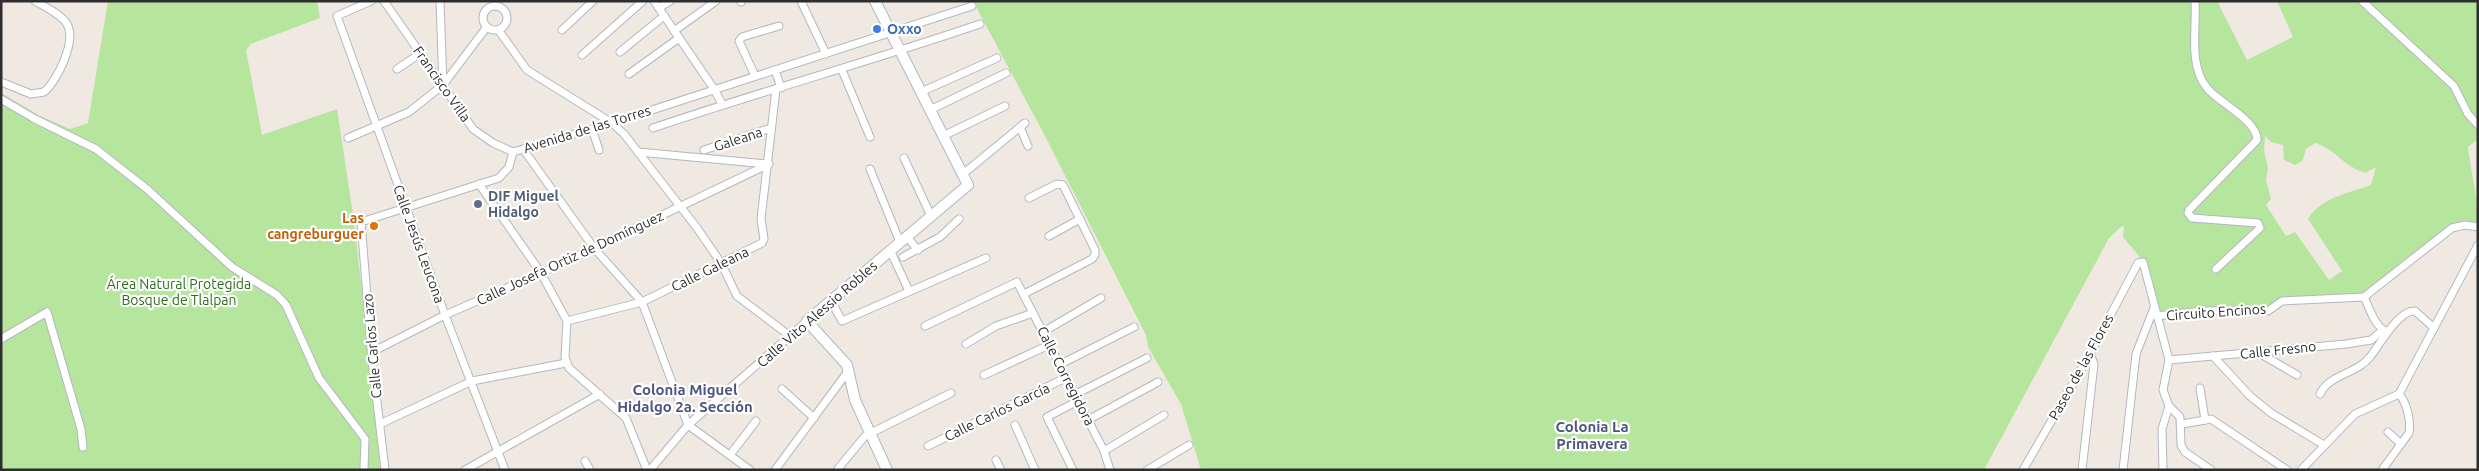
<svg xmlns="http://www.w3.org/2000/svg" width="2479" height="471" font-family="Ubuntu,sans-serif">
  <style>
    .green { fill: #b6e59e; fill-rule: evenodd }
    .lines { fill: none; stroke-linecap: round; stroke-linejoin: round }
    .street-casing { stroke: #b4b7c1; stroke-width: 9 }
    .secondary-casing { stroke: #b4b7c1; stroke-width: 12 }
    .street { stroke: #fff; stroke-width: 7 }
    .secondary { stroke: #fff; stroke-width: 10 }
    .shop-dot { fill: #3f7fe0; stroke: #fff; stroke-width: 2 }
    .service-dot { fill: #5c6f8a; stroke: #fff; stroke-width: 2 }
    .food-dot { fill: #e8710a; stroke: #fff; stroke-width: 2 }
    .labels { text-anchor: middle; stroke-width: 4.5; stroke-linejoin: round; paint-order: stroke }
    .shop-label { font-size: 14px; font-weight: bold; fill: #366cbe; stroke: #fff; text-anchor: start }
    .street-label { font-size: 14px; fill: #2e2e2e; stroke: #fff }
    .service-label { font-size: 14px; font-weight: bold; fill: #4e5e75; stroke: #fff; text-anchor: start }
    .food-label { font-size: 14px; font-weight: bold; fill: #c56008; stroke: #fff; text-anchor: end }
    .park-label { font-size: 14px; fill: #2c6e1b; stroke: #fff }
    .neighbourhood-label { font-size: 15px; font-weight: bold; fill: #4d5680; stroke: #fff }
  </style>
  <rect width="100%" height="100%" fill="#efe9e1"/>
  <g class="green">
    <path d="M 108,1 L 317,1 L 320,18 L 251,44 L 246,50 L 262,135 L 337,109 L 354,221 L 382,470 L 1,470 L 1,93 L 40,116 L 70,129 L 88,123 Z"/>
    <path d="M 973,1 L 2217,1 L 2247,60 L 2293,37 L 2277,1 L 2478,1 L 2478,139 L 2468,147 C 2471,174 2478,196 2478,223 L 2462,222 L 2452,225 L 2365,294 L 2325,298 L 2283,296 L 2266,310 L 2199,307 L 2180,311 L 2185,313 L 2182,319 L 2175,319 L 2157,311 L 2146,290 L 2144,262 L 2123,237 L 2124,227 L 2122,226 L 2109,238 L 1984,470 L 1201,470 L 1181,404 L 1148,347 L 1146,335 L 1045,136 ZM 2265,136 L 2271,142 L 2283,145 L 2284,160 L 2295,165 L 2303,160 L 2306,149 L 2315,143 C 2334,148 2343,166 2365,173 L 2376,167 L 2371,185 C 2349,193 2320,198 2308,219 L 2342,271 L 2329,280 L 2295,232 L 2286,236 L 2266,205 L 2271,199 L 2266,180 L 2268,168 L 2264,151 Z"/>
  </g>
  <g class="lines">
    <g class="street-casing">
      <g id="street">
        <path d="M 371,1 L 337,16 L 445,315 L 505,470"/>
        <path d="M 384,1 L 473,129 L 493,143 L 513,152"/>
        <path d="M 440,1 L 443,85"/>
        <path d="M 654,1 L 714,89 L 722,104"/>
        <path d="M 741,1 L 741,2"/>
        <path d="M 801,1 L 826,54"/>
        <path d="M 2195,1 C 2197,28 2188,65 2207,88 C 2218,102 2258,121 2257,140 L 2189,210 L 2188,213 L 2192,218 L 2258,223 L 2260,228 L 2216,269"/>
        <path d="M 2362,1 L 2454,86 L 2468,114 L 2478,125"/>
        <circle cx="495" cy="18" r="12"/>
        <path d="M 659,8 L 670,1"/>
        <path d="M 562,30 L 593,1"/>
        <path d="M 499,31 L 527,70 L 612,123 L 624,134 L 697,228 L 721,263 L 737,296 L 790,336"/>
        <path d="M 674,31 L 716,1"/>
        <path d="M 620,52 L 664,16"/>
        <path d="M 582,55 L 643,1"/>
        <path d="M 397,69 L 421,53"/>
        <path d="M 775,70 L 781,88"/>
        <path d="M 842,70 L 870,137"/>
        <path d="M 629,74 L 679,38"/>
        <path d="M 755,76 L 739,41 L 742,37 L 779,26"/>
        <path d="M 1,82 L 31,94 L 44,92 C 57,81 77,41 67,24 C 61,14 45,7 35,1"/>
        <path d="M 921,92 L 997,58"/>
        <path d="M 1,99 L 35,119 L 96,149 L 147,189 L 232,267 L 277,295 L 286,305 L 319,378 L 365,439 L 364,470"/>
        <path d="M 930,110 L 1006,73"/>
        <path d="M 1020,127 L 1028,146"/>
        <path d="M 653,128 C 762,91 872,61 980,24"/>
        <path d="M 592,129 L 599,150"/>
        <path d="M 943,136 L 1005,106"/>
        <path d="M 348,138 L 409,112 L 443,85 L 486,28"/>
        <path d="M 523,149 L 594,248 L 642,302 L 688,425 L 750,470"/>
        <path d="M 704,150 L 771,128"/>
        <path d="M 513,152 L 612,123 L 972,6"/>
        <path d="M 638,152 L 767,164"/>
        <path d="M 904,158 L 931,216"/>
        <path d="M 870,169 L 900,242"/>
        <path d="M 963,174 L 1025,123"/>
        <path d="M 479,184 L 541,273 L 567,321 L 565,357 L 569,368 L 626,418 L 647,470"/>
        <path d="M 1049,236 L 1080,219"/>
        <path d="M 907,237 L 918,250"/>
        <path d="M 890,250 L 909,291"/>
        <path d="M 903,257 L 940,237 L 959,219"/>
        <path d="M 1024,294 L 1092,259 L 1095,255 L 1095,250 L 1063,185 L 1057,184 L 1029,198"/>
        <path d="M 2364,297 C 2369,307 2375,327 2386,331"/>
        <path d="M 831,301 L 842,321 L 986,258"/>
        <path d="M 2156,316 L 2204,311 L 2268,311 L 2282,301 L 2364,297 L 2452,228 L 2465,225 L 2478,227"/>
        <path d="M 567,321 L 642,302 L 762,243 L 764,239 L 761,219 L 776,89"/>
        <path d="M 925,326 L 1017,282 L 1104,451 L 1110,470"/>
        <path d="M 1043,332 L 1101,298"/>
        <path d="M 1,339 L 47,312 L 81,429 L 83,447"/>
        <path d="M 966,344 L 996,326 L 1033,313"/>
        <path d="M 372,352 L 445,315 L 541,273 L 769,164"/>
        <path d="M 2259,353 L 2297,375"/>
        <path d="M 2213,356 L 2250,396 L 2271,413 L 2324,445"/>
        <path d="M 2169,360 L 2346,344 L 2371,340 L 2383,330"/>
        <path d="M 1059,365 L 1134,327"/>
        <path d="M 984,375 L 1049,345"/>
        <path d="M 2200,388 L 2205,420"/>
        <path d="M 782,389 L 814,418"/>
        <path d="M 2320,394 C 2329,374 2357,374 2370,357 C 2379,346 2399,309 2415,311 L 2434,328"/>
        <path d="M 2399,394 L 2478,245"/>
        <path d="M 1074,395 L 1147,358"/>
        <path d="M 2169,406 L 2180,417 L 2181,445 L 2185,452 L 2211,470"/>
        <path d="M 1088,420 L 1158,382"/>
        <path d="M 380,424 L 472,381 L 566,363"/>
        <path d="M 2182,424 L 2211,419 L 2287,470"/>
        <path d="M 1015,425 L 1035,470"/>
        <path d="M 2388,432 L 2401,444"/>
        <path d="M 928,446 L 1065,378"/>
        <path d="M 1104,451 L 1164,415"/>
        <path d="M 730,455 L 756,421"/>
        <path d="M 996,460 L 1001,470"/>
        <path d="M 585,461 L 590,470"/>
        <path d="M 385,470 L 372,359 L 361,222 L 499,178 L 509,167 L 513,152"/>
        <path d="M 465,470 L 600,394"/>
        <path d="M 650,470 L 688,425 L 807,321"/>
        <path d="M 775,470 L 849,370"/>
        <path d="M 837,470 L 865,436 L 951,393"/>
        <path d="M 1073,470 L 1047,417 L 1078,401"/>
        <path d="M 1147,470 L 1189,445"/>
        <path d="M 2023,470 L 2090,354 L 2138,263 L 2143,262 L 2169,360 L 2163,390 L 2169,406 L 2162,429 L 2163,470"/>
        <path d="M 2082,470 L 2094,364 L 2090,354"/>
        <path d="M 2123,470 L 2136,354 L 2154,308"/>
        <path d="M 2301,470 L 2355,414 L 2399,394"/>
        <path d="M 2382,470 L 2409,433 C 2411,421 2407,403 2399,394"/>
      </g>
    </g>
    <g class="secondary-casing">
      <path id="secondary" d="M 875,1 L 968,185 L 807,321 L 847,365 L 855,400 L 887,470"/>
    </g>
    <use href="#street" class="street"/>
    <use href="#secondary" class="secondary"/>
  </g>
  <circle class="shop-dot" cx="877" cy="29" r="5"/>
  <circle class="service-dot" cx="478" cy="204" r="5"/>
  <circle class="food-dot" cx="374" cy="226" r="5"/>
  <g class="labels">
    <g class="shop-label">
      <text x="887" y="34">Oxxo</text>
    </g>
    <g class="street-label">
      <text transform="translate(442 84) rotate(55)" y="5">Francisco Villa</text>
      <text transform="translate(587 129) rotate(-17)" y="5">Avenida de las Torres</text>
      <text transform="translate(738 139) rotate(-18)" y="5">Galeana</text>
      <text transform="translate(419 244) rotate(70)" y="5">Calle Jesús Leucona</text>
      <text transform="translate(570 258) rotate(-25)" y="5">Calle Josefa Ortiz de Domínguez</text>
      <text transform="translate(710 269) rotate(-26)" y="5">Calle Galeana</text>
      <text transform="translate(2216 312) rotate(-4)" y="5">Circuito Encinos</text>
      <text transform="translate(817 314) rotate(-41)" y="5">Calle Vito Alessio Robles</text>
      <text transform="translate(372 346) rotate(-95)" y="5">Calle Carlos Lazo</text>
      <text transform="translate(2278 350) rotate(-6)" y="5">Calle Fresno</text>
      <text transform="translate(2081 367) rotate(-61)" y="5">Paseo de las Flores</text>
      <text transform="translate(1066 376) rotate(63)" y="5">Calle Corregidora</text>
      <text transform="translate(997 412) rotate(-26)" y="5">Calle Carlos García</text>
    </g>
    <g class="service-label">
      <text x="488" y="201">DIF Miguel<tspan x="488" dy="16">Hidalgo</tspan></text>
    </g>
    <g class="food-label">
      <text x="364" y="223">Las<tspan x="364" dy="16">cangreburguer</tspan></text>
    </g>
    <g class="park-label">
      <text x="179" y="289">Área Natural Protegida<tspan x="179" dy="16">Bosque de Tlalpan</tspan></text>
    </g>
    <g class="neighbourhood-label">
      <text x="685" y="395">Colonia Miguel<tspan x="685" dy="17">Hidalgo 2a. Sección</tspan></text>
      <text x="1592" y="432">Colonia La<tspan x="1592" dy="17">Primavera</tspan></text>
    </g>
  </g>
  <rect width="2479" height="471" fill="none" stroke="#2e2e2e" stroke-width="5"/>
</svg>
